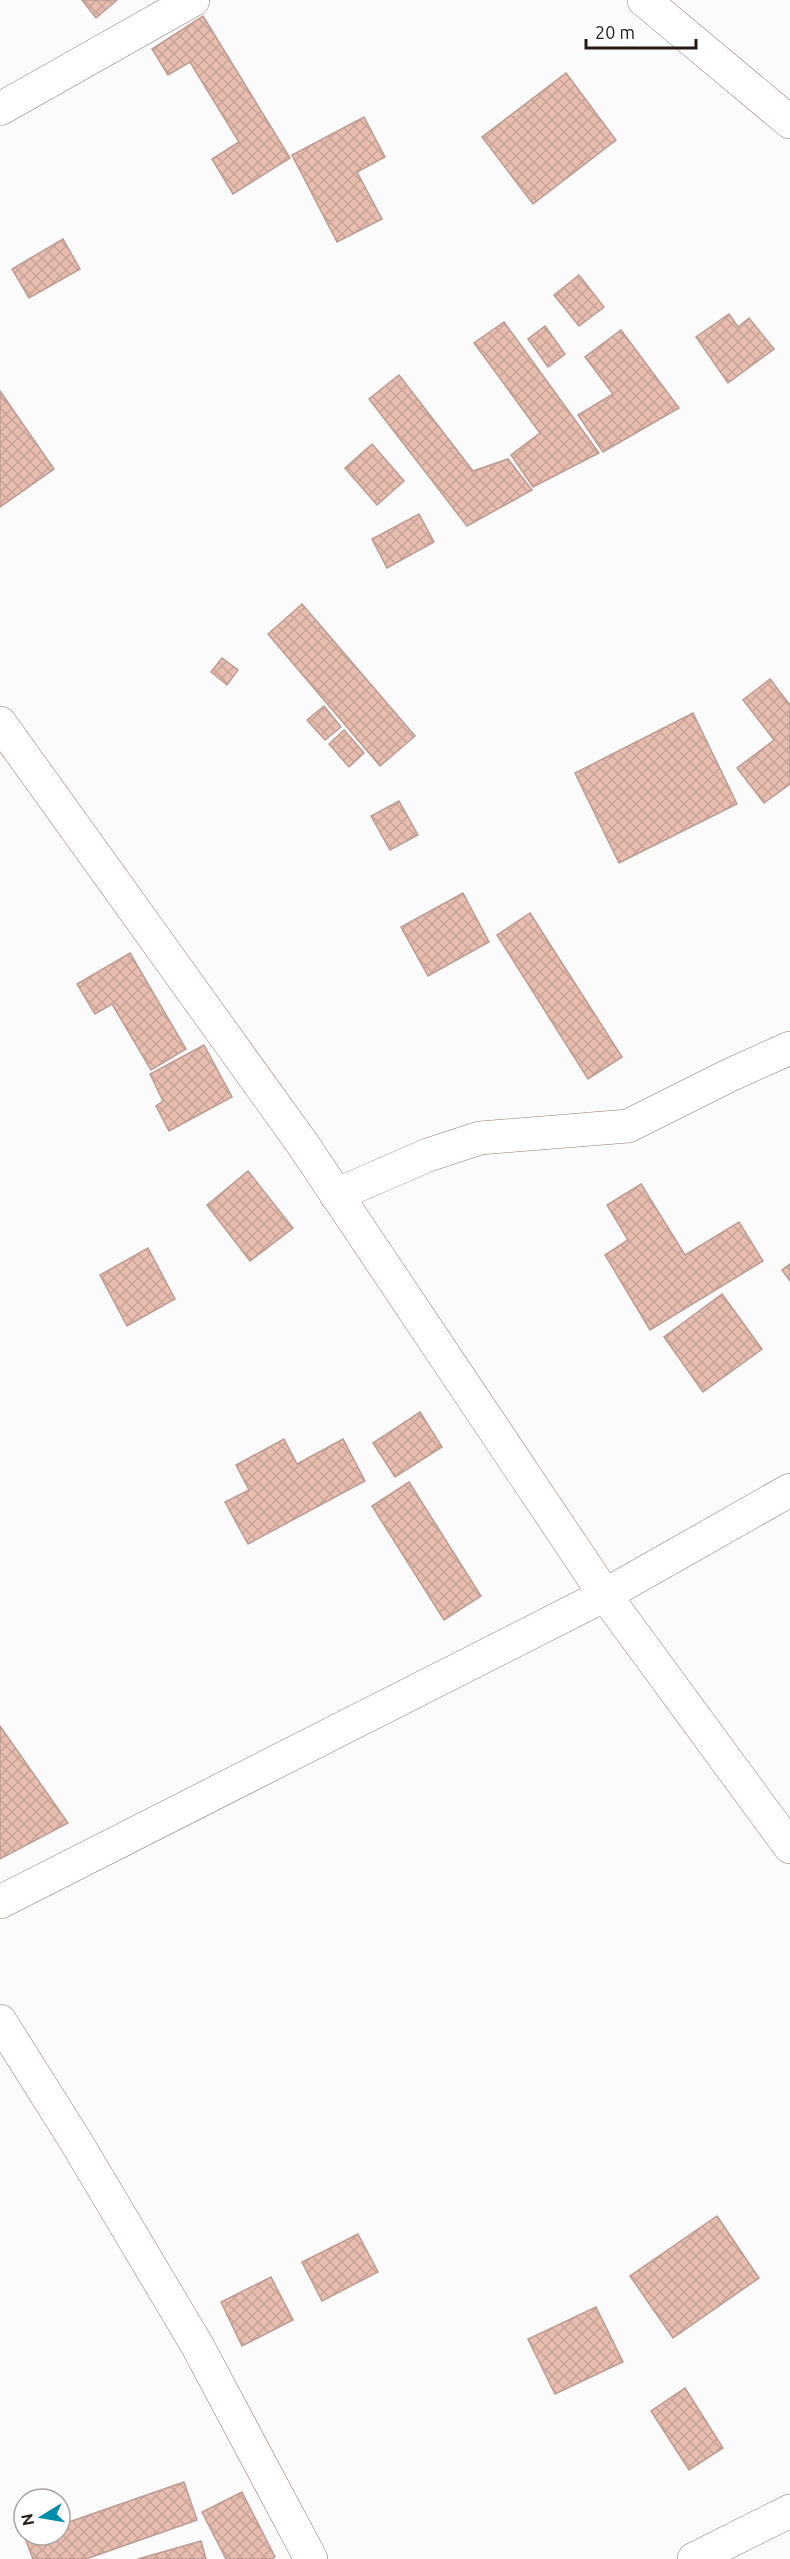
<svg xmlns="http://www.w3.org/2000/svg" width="790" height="2559" font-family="Ubuntu,sans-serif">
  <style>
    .building { fill: url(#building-cross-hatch); stroke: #bb9c93; stroke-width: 1.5 }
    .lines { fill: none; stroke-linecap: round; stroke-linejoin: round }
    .street-casing { stroke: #957a6d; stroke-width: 34 }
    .secondary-casing { stroke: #957a6d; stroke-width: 34 }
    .street { stroke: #fff; stroke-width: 33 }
    .secondary { stroke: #fff; stroke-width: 33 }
  </style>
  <defs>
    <pattern id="building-cross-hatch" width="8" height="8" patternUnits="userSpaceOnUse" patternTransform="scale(1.5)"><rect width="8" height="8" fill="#e8bdb0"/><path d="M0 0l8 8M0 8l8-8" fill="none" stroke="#c7a296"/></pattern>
  </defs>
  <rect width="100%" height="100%" fill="#fbfbfb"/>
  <g class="building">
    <path d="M 82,0 L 117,0 L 96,18 Z"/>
    <path d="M 203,16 L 290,158 L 233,194 L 212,159 L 239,142 L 190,62 L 168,75 L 152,49 Z"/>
    <path d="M 566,73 L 616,140 L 533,204 L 482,137 Z"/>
    <path d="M 364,117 L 385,157 L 357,172 L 382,219 L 337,242 L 292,155 Z"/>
    <path d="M 63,239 L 80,269 L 29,298 L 12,269 Z"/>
    <path d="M 579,275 L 604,307 L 579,326 L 554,295 Z"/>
    <path d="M 729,314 L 738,327 L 749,318 L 774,349 L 728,383 L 696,337 Z"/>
    <path d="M 504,322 L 599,453 L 533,487 L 511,455 L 540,433 L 474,343 Z"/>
    <path d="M 545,326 L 565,354 L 548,367 L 528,339 Z"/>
    <path d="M 621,330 L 679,408 L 603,452 L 578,415 L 613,394 L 585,357 Z"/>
    <path d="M 399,375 L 473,471 L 508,459 L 532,490 L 467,526 L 369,399 Z"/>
    <path d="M 0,391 L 54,469 L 0,507 Z"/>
    <path d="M 372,444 L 404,481 L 377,505 L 345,468 Z"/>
    <path d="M 419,514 L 434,542 L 387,568 L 372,539 Z"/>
    <path d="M 302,604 L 415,736 L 380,766 L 268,634 Z"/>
    <path d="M 222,658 L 238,670 L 227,685 L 211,672 Z"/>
    <path d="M 770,679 L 790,705 L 790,784 L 764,803 L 737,768 L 774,740 L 743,700 Z"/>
    <path d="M 324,706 L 341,727 L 325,740 L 307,720 Z"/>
    <path d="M 693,713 L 737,804 L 619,863 L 575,773 Z"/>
    <path d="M 344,730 L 364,753 L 349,767 L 329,744 Z"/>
    <path d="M 399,801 L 418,835 L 390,850 L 371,816 Z"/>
    <path d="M 463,893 L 489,942 L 428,976 L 401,927 Z"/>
    <path d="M 530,913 L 622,1057 L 588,1079 L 497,935 Z"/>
    <path d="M 130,953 L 186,1049 L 151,1070 L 112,1004 L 95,1014 L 77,984 Z"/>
    <path d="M 204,1045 L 232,1097 L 169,1131 L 156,1106 L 163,1101 L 150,1074 Z"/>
    <path d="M 248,1171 L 293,1228 L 250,1261 L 207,1205 Z"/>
    <path d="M 641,1184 L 685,1255 L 739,1222 L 763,1261 L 650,1330 L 605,1255 L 628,1240 L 607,1205 Z"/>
    <path d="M 148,1248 L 175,1299 L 127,1326 L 100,1275 Z"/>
    <path d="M 790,1264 L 790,1281 L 782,1270 Z"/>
    <path d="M 722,1294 L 762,1349 L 703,1392 L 664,1337 Z"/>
    <path d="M 420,1412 L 442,1447 L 395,1477 L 373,1443 Z"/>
    <path d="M 284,1439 L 297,1464 L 343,1439 L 365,1481 L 248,1544 L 225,1502 L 249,1490 L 236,1465 Z"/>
    <path d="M 409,1482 L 481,1596 L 444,1620 L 372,1506 Z"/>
    <path d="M 0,1726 L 68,1823 L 0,1859 Z"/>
    <path d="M 717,2216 L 759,2278 L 673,2338 L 630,2276 Z"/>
    <path d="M 358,2234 L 378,2272 L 322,2301 L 302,2262 Z"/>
    <path d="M 271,2277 L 293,2320 L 242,2346 L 221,2302 Z"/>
    <path d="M 596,2307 L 623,2362 L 555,2394 L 528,2339 Z"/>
    <path d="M 685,2388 L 723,2448 L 689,2470 L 651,2411 Z"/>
    <path d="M 184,2482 L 197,2520 L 86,2559 L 33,2559 L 25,2538 L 60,2535 L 60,2525 Z"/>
    <path d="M 242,2492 L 275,2557 L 271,2559 L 226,2559 L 202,2512 Z"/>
    <path d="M 201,2541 L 206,2559 L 138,2559 Z"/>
  </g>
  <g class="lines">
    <g class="street-casing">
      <g id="street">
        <path d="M 0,109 L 193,0"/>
        <path d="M 0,723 L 304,1146 L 605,1595 L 790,1490"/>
        <path d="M 336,1195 L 428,1155 L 480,1138 L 628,1126 L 730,1075 L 790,1048"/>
        <path d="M 0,1902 L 605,1595 L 790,1847"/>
        <path d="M 0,2021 L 75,2140 L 197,2345 L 311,2559"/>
        <path d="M 694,2559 L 790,2511"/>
      </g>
    </g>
    <g class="secondary-casing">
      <path id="secondary" d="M 644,0 L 790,122"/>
    </g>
    <use href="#street" class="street"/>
    <use href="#secondary" class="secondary"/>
  </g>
  <g transform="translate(42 2517) rotate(259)"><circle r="28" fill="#ffffff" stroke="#a8a3a1" stroke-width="1.5"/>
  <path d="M0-4.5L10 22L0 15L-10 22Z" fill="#008daa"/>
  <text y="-9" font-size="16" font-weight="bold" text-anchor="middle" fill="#251a15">N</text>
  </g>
  <path d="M586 39v9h110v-9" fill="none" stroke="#251a15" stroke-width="3"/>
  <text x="595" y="39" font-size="18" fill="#251a15" stroke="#ffffff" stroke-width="4.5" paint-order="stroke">20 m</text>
</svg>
